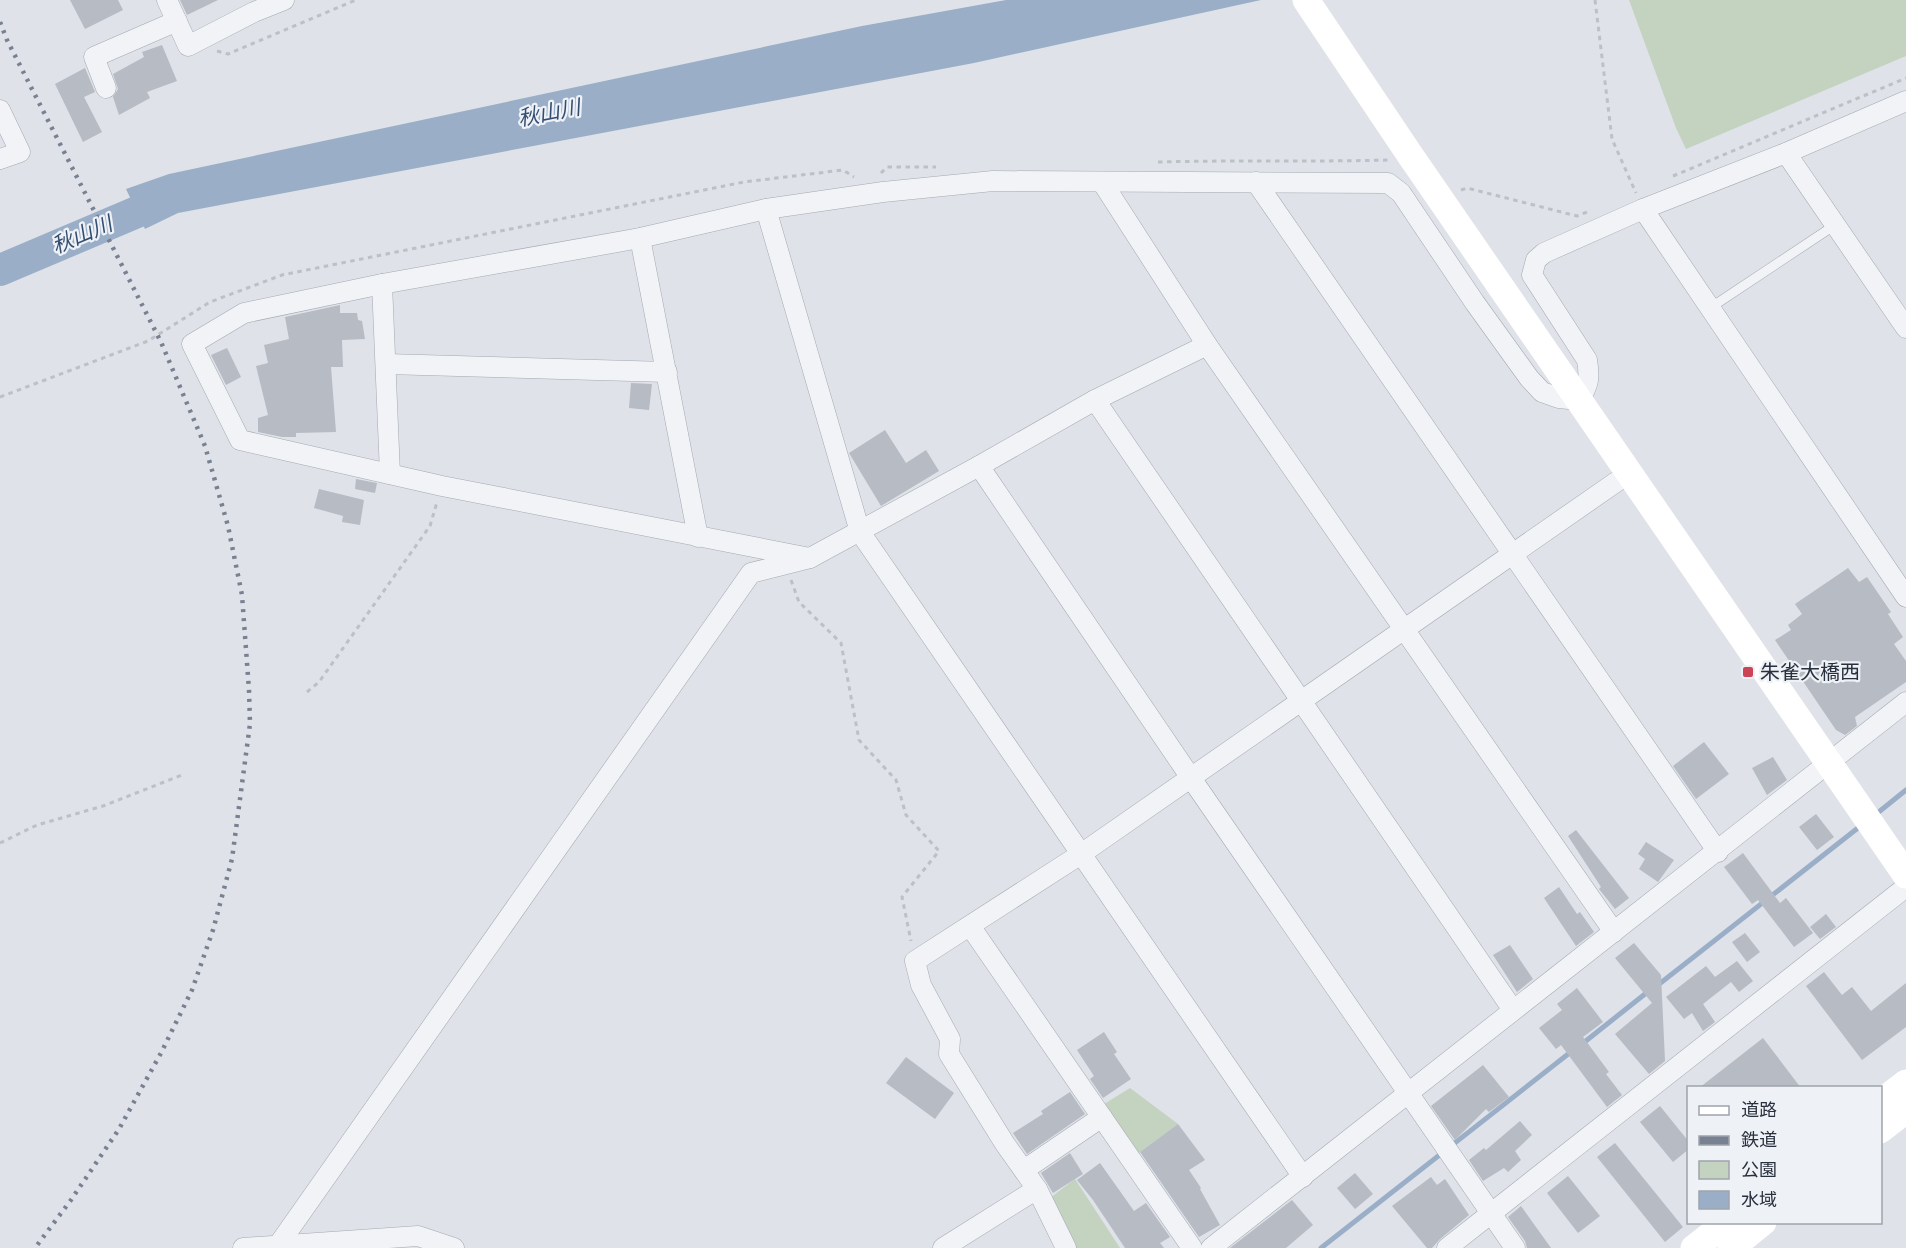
<svg xmlns="http://www.w3.org/2000/svg" width="1906" height="1248" font-family="'Nunito Sans','Noto Sans JP',sans-serif">
  <style>
    .green { fill: #c4d2c0 }
    .water { fill: #9aafc7 }
    .lines { fill: none; stroke-linecap: round; stroke-linejoin: round }
    .stream { stroke: #9aafc7; stroke-width: 5 }
    .river { stroke: #9aafc7; stroke-width: 32 }
    .building { fill: #b6bbc4 }
    .lane-casing { stroke: #a4a9b2; stroke-width: 10 }
    .street-casing { stroke: #a4a9b2; stroke-width: 21 }
    .path { stroke: #bdc0c6; stroke-width: 3; stroke-dasharray: 4.5 4.5; stroke-linecap: butt }
    .lane { stroke: #f1f3f6; stroke-width: 9 }
    .street { stroke: #f1f3f6; stroke-width: 20 }
    .secondary { stroke: #fff; stroke-width: 27 }
    .rail { stroke: #788191; stroke-width: 4.5; stroke-dasharray: 3 6; stroke-linecap: butt }
    .poi-dot { fill: #cb4556; stroke: #eef1f5; stroke-width: 2 }
    .labels { text-anchor: middle; stroke-width: 4.5; stroke-linejoin: round; paint-order: stroke }
    .poi-label { font-size: 20px; fill: #28303e; stroke: #eef1f5; text-anchor: start }
    .water-label { font-size: 21px; font-style: italic; fill: #334d71; stroke: #eef1f5 }
  </style>
  <rect width="100%" height="100%" fill="#dfe2e8"/>
  <g class="green">
    <path d="M 1629,0 L 1906,0 L 1906,56 L 1686,149 L 1676,128 Z"/>
    <path d="M 1130,1088 L 1178,1124 L 1136,1155 L 1101,1106 Z"/>
    <path d="M 1075,1179 L 1120,1248 L 1074,1248 L 1050,1198 Z"/>
  </g>
  <path class="water" d="M 1006,0 L 1261,0 L 974,63 L 178,213 L 145,229 L 126,189 L 169,174 L 862,26 Z"/>
  <g class="lines">
    <g class="stream">
      <path d="M 1875,815 L 1906,790"/>
      <path d="M 1658,985 L 1863,824"/>
      <path d="M 1582,1044 L 1650,990"/>
      <path d="M 1321,1248 L 1572,1051"/>
    </g>
    <path class="river" d="M 0,270 L 137,212 L 174,191"/>
  </g>
  <g class="building">
    <path d="M 70,0 L 118,0 L 123,10 L 85,29 Z"/>
    <path d="M 180,0 L 218,0 L 187,15 Z"/>
    <path d="M 162,45 L 177,81 L 147,92 L 150,98 L 119,115 L 113,97 L 118,89 L 113,74 L 144,57 L 142,52 Z"/>
    <path d="M 85,68 L 95,92 L 84,97 L 102,132 L 83,142 L 55,84 Z"/>
    <path d="M 340,305 L 340,313 L 357,313 L 358,320 L 362,321 L 365,339 L 342,340 L 343,367 L 331,367 L 336,432 L 296,433 L 296,437 L 282,437 L 258,432 L 258,418 L 268,415 L 256,366 L 268,363 L 264,345 L 289,339 L 285,317 Z"/>
    <path d="M 227,348 L 241,377 L 226,385 L 211,355 Z"/>
    <path d="M 631,383 L 652,384 L 649,410 L 629,408 Z"/>
    <path d="M 885,430 L 906,463 L 926,450 L 939,471 L 881,506 L 849,453 Z"/>
    <path d="M 356,479 L 377,483 L 375,493 L 355,489 Z"/>
    <path d="M 319,489 L 364,500 L 360,525 L 342,522 L 343,516 L 314,508 Z"/>
    <path d="M 1848,568 L 1859,582 L 1867,577 L 1891,612 L 1888,614 L 1903,637 L 1894,644 L 1906,661 L 1906,682 L 1855,717 L 1857,726 L 1845,735 L 1836,730 L 1775,640 L 1791,630 L 1788,625 L 1802,614 L 1795,604 Z"/>
    <path d="M 1704,742 L 1729,774 L 1696,799 L 1673,766 Z"/>
    <path d="M 1773,757 L 1787,780 L 1767,795 L 1752,768 Z"/>
    <path d="M 1816,814 L 1834,837 L 1817,850 L 1799,827 Z"/>
    <path d="M 1576,830 L 1629,898 L 1615,909 L 1599,889 L 1601,887 L 1568,836 Z"/>
    <path d="M 1646,842 L 1674,860 L 1658,882 L 1639,869 L 1645,859 L 1638,854 Z"/>
    <path d="M 1743,853 L 1780,903 L 1786,898 L 1813,933 L 1794,947 L 1758,900 L 1752,904 L 1724,867 Z"/>
    <path d="M 1559,887 L 1577,914 L 1580,912 L 1594,932 L 1576,946 L 1544,898 Z"/>
    <path d="M 1826,914 L 1836,927 L 1820,939 L 1810,927 Z"/>
    <path d="M 1745,933 L 1760,952 L 1747,962 L 1732,942 Z"/>
    <path d="M 1634,943 L 1661,975 L 1665,1061 L 1649,1074 L 1615,1034 L 1652,1003 L 1615,958 Z"/>
    <path d="M 1510,945 L 1533,979 L 1517,992 L 1493,955 Z"/>
    <path d="M 1737,961 L 1753,981 L 1739,992 L 1731,982 L 1703,1004 L 1715,1022 L 1703,1031 L 1692,1013 L 1684,1019 L 1666,997 L 1706,966 L 1715,977 Z"/>
    <path d="M 1824,972 L 1842,995 L 1852,987 L 1871,1011 L 1906,983 L 1906,1027 L 1862,1060 L 1806,986 Z"/>
    <path d="M 1577,988 L 1603,1022 L 1583,1037 L 1609,1072 L 1606,1074 L 1622,1095 L 1607,1107 L 1561,1045 L 1556,1049 L 1539,1028 L 1562,1010 L 1557,1004 Z"/>
    <path d="M 1104,1032 L 1117,1052 L 1114,1054 L 1131,1079 L 1103,1098 L 1090,1079 L 1094,1076 L 1077,1050 Z"/>
    <path d="M 1763,1038 L 1801,1088 L 1699,1088 Z"/>
    <path d="M 906,1057 L 954,1093 L 935,1119 L 886,1083 Z"/>
    <path d="M 1483,1065 L 1509,1097 L 1489,1112 L 1486,1109 L 1455,1140 L 1431,1106 Z"/>
    <path d="M 1070,1092 L 1085,1114 L 1027,1154 L 1013,1133 L 1043,1114 L 1041,1111 Z"/>
    <path d="M 1660,1106 L 1689,1142 L 1689,1149 L 1673,1162 L 1640,1122 Z"/>
    <path d="M 1520,1121 L 1532,1135 L 1515,1151 L 1521,1160 L 1508,1172 L 1504,1168 L 1483,1181 L 1469,1160 L 1484,1148 L 1486,1150 Z"/>
    <path d="M 1178,1124 L 1205,1160 L 1189,1170 L 1201,1188 L 1200,1189 L 1220,1225 L 1199,1237 L 1140,1152 Z"/>
    <path d="M 1615,1143 L 1683,1227 L 1665,1242 L 1597,1157 Z"/>
    <path d="M 1070,1153 L 1083,1174 L 1053,1193 L 1041,1173 Z"/>
    <path d="M 1100,1163 L 1134,1211 L 1146,1203 L 1170,1237 L 1160,1243 L 1164,1248 L 1125,1248 L 1093,1200 L 1077,1180 Z"/>
    <path d="M 1355,1173 L 1373,1194 L 1355,1209 L 1337,1188 Z"/>
    <path d="M 1568,1176 L 1600,1216 L 1578,1233 L 1547,1193 Z"/>
    <path d="M 1431,1177 L 1437,1185 L 1445,1179 L 1469,1215 L 1440,1239 L 1432,1248 L 1427,1248 L 1392,1206 Z"/>
    <path d="M 1292,1200 L 1313,1225 L 1286,1248 L 1230,1248 Z"/>
    <path d="M 1521,1206 L 1551,1248 L 1527,1248 L 1525,1241 L 1508,1217 Z"/>
  </g>
  <g class="lines">
    <g class="lane-casing">
      <path id="lane" d="M 1710,308 L 1835,225"/>
    </g>
    <g class="street-casing">
      <g id="street">
        <path d="M 167,0 L 188,46 L 254,12 L 284,0"/>
        <path d="M 106,88 L 94,57 L 177,21"/>
        <path d="M 0,110 L 20,152 L 0,159"/>
        <path d="M 1786,153 L 1906,328"/>
        <path d="M 1102,182 L 1207,345 L 1614,932"/>
        <path d="M 1256,182 L 1718,852"/>
        <path d="M 766,209 L 860,532 L 1303,1177"/>
        <path d="M 1643,209 L 1906,597"/>
        <path d="M 640,238 L 698,537"/>
        <path d="M 382,284 L 390,474"/>
        <path d="M 386,364 L 667,372"/>
        <path d="M 1095,400 L 1513,1010"/>
        <path d="M 979,466 L 1191,778 L 1515,1248"/>
        <path d="M 810,558 L 442,486 L 240,440 L 192,344 L 244,313 L 382,284 L 640,238 L 766,209 L 883,192 L 993,181 L 1388,183 L 1401,193 L 1475,303 L 1529,378 L 1542,392 L 1559,398 L 1579,400 C 1589,385 1590,378 1587,360 L 1532,275 L 1536,260 L 1544,253 L 1643,209 L 1786,153 L 1906,101"/>
        <path d="M 970,926 L 1192,1248"/>
        <path d="M 1024,1170 L 1102,1117"/>
        <path d="M 279,1244 L 751,573 L 810,558 L 979,466 L 1095,400 L 1207,345"/>
        <path d="M 243,1248 L 418,1236 L 454,1248"/>
        <path d="M 943,1248 L 1037,1189"/>
        <path d="M 1066,1248 L 1037,1189 L 1005,1144 L 949,1054 L 950,1039 L 921,985 L 915,961 L 1081,854 L 1629,473"/>
        <path d="M 1211,1248 L 1906,702"/>
        <path d="M 1447,1248 L 1906,887"/>
      </g>
    </g>
    <g class="path">
      <path d="M 1595,0 L 1612,139 L 1636,193"/>
      <path d="M 217,51 L 228,54 L 356,0"/>
      <path d="M 1158,162 C 1235,160 1312,162 1388,160"/>
      <path d="M 881,173 L 887,167 L 936,167"/>
      <path d="M 1673,176 L 1906,78"/>
      <path d="M 1461,190 L 1467,188 L 1577,216 L 1587,212"/>
      <path d="M 0,397 L 148,341 L 210,302 L 282,275 L 744,182 L 843,170 L 854,177"/>
      <path d="M 791,580 L 799,602 L 841,643 L 859,740 L 896,780 L 906,815 L 939,851 L 902,897 L 911,941"/>
      <path d="M 307,692 L 319,682 L 430,526 L 437,502"/>
      <path d="M 0,843 L 37,825 L 103,806 L 182,775"/>
    </g>
    <use href="#lane" class="lane"/>
    <use href="#street" class="street"/>
    <g class="secondary">
      <path d="M 1306,0 L 1410,155 L 1906,875"/>
      <path d="M 1880,1103 L 1906,1083"/>
      <path d="M 1880,1130 L 1906,1110"/>
      <path d="M 1694,1248 L 1727,1222"/>
      <path d="M 1731,1248 L 1763,1222"/>
    </g>
    <path class="rail" d="M 0,22 L 7,40 L 161,342 L 205,446 L 228,526 L 242,595 L 249,690 L 250,724 L 232,859 L 213,930 L 192,990 L 161,1053 L 119,1129 L 71,1200 L 35,1248"/>
  </g>
  <rect class="poi-dot" x="1742" y="666" width="12" height="12" rx="3"/>
  <g class="labels">
    <g class="poi-label">
      <text x="1760" y="679">朱雀大橋西</text>
    </g>
    <g class="water-label">
      <text transform="translate(549 113) rotate(-11)" y="7">秋山川</text>
      <text transform="translate(82 235) rotate(-23)" y="7">秋山川</text>
    </g>
  </g>
  <rect x="1687" y="1086" width="195" height="138" fill="#eef1f5" stroke="#9fa4ac" stroke-width="1.5"/>
  <rect x="1699" y="1106" width="30" height="9" fill="#ffffff" stroke="#9fa4ac" stroke-width="1.5"/>
  <text x="1741" y="1116" font-size="18" fill="#28303e">道路</text>
  <rect x="1699" y="1136" width="30" height="9" fill="#788191" stroke="#9fa4ac" stroke-width="1.5"/>
  <text x="1741" y="1146" font-size="18" fill="#28303e">鉄道</text>
  <rect x="1699" y="1161" width="30" height="18" fill="#c4d2c0" stroke="#9fa4ac" stroke-width="1.5"/>
  <text x="1741" y="1176" font-size="18" fill="#28303e">公園</text>
  <rect x="1699" y="1191" width="30" height="18" fill="#9aafc7" stroke="#9fa4ac" stroke-width="1.5"/>
  <text x="1741" y="1206" font-size="18" fill="#28303e">水域</text>
</svg>
